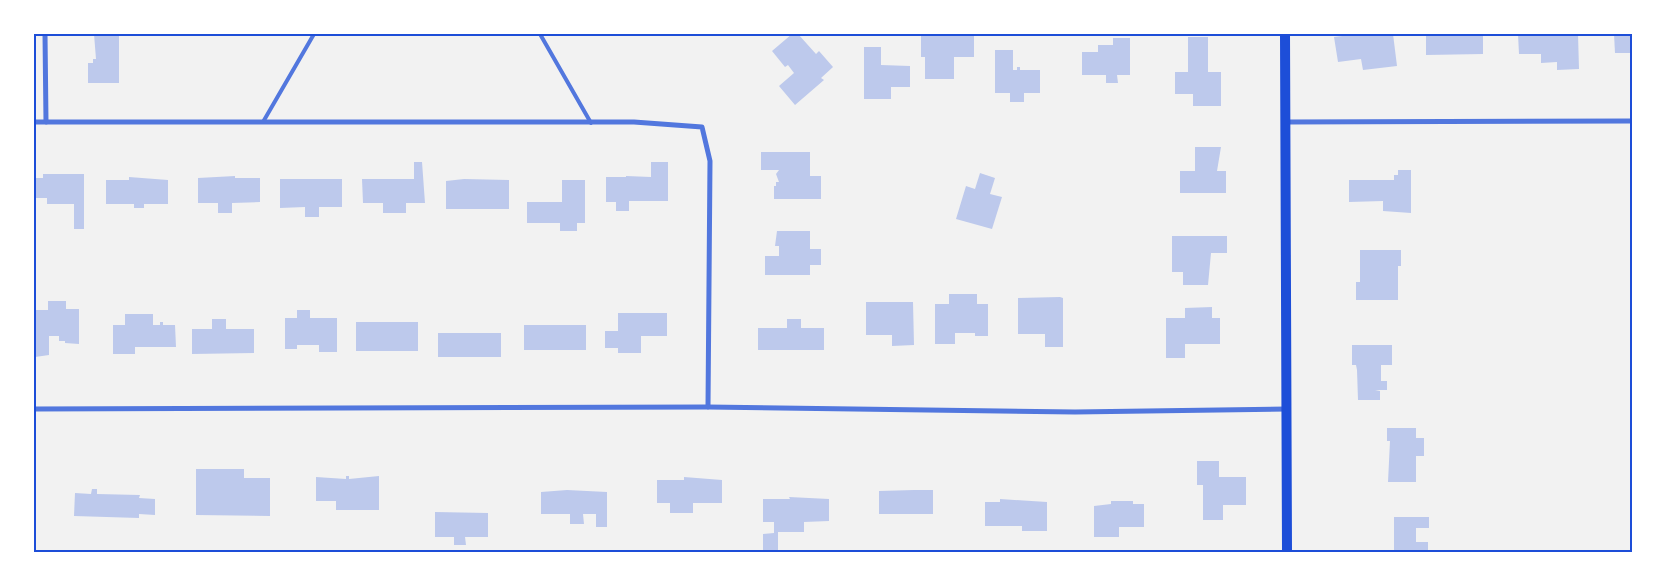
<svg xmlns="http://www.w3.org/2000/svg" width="1666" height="586" font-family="Jost,sans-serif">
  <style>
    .building { fill: #bdc9ec }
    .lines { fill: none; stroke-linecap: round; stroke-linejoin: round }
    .service { stroke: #5277de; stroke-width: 4 }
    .minor { stroke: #5277de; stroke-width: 5 }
    .secondary { stroke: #1d4ed8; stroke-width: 10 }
    .neatline { fill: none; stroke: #1d4ed8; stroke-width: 2 }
  </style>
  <rect width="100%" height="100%" fill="#f2f2f2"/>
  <g class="building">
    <path d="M 94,34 L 119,34 L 119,83 L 88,83 L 88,63 L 93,63 L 93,59 L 96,59 Z"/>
    <path d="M 792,34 L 798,34 L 816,54 L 819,51 L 833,67 L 821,78 L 824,80 L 795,105 L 779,86 L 794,73 L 788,65 L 785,67 L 772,51 Z"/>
    <path d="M 938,34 L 974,34 L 974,57 L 954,57 L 954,79 L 925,79 L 925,57 L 921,57 L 921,36 L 938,36 Z"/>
    <path d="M 1358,34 L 1393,34 L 1397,66 L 1363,70 L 1361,59 L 1338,62 L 1334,37 Z"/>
    <path d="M 1426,34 L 1483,34 L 1483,54 L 1426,55 Z"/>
    <path d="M 1518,34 L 1578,34 L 1579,69 L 1557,70 L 1557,62 L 1541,63 L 1541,54 L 1519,54 Z"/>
    <path d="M 1614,34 L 1632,34 L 1632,53 L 1615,53 Z"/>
    <path d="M 1188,37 L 1208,37 L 1208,72 L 1221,72 L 1221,106 L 1193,106 L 1193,94 L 1175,94 L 1175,72 L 1188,72 Z"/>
    <path d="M 1113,38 L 1130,38 L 1130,75 L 1117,75 L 1118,83 L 1106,83 L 1106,75 L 1082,75 L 1082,52 L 1098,52 L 1098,45 L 1113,45 Z"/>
    <path d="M 864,47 L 881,47 L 881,65 L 910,66 L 910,87 L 891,87 L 891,99 L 864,99 Z"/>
    <path d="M 995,50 L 1013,50 L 1013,70 L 1017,70 L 1017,67 L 1020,67 L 1020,70 L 1040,70 L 1040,93 L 1024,93 L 1024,102 L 1010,102 L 1010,93 L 995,93 Z"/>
    <path d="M 1195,147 L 1221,147 L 1217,171 L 1226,171 L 1226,193 L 1180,193 L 1180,171 L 1195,171 Z"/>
    <path d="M 761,152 L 810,152 L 810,176 L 821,176 L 821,199 L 774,199 L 774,186 L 776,186 L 776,182 L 779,182 L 776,174 L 779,170 L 761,170 Z"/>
    <path d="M 414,162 L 422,162 L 425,203 L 406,203 L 406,213 L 383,213 L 383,203 L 363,203 L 362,179 L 414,179 Z"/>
    <path d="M 651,162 L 668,162 L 668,201 L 629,201 L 629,211 L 616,211 L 616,202 L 606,202 L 606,177 L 626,177 L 626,176 L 651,177 Z"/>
    <path d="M 1398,170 L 1411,170 L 1411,213 L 1383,211 L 1383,201 L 1349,202 L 1349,180 L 1394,180 L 1394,175 L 1398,175 Z"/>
    <path d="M 980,173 L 995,178 L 990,194 L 1002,197 L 992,229 L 956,219 L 966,186 L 975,189 Z"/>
    <path d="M 43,174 L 84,174 L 84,229 L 74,229 L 74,204 L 47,204 L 47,198 L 34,198 L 34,178 L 43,178 Z"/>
    <path d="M 235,176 L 235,178 L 260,178 L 260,202 L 232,203 L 232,213 L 218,213 L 218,203 L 198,203 L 198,178 Z"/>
    <path d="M 129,177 L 168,180 L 168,204 L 144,204 L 144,208 L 134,208 L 134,204 L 106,204 L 106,180 L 129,180 Z"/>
    <path d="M 280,179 L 342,179 L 342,207 L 319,207 L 319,217 L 305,217 L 305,207 L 280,208 Z"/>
    <path d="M 464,179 L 509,180 L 509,209 L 446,209 L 446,181 Z"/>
    <path d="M 562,180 L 585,180 L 585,223 L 577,223 L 577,231 L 560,231 L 560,223 L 527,223 L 527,202 L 562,202 Z"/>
    <path d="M 777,231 L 810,231 L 810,249 L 821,249 L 821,265 L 810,265 L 810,275 L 765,275 L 765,256 L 779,256 L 779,246 L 775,246 Z"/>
    <path d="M 1172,236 L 1227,236 L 1227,253 L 1211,253 L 1208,285 L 1183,285 L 1183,272 L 1172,272 Z"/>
    <path d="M 1360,250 L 1401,250 L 1401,266 L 1398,266 L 1398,300 L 1356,300 L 1356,282 L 1360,282 Z"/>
    <path d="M 949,294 L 977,294 L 977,304 L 988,304 L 988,336 L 975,336 L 975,333 L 955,333 L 955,344 L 935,344 L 935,304 L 949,304 Z"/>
    <path d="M 1060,297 L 1063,298 L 1063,347 L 1045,347 L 1045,334 L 1018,334 L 1018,298 Z"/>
    <path d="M 48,301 L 66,301 L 66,309 L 79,309 L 79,344 L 65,343 L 65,341 L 59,341 L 59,336 L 49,336 L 49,355 L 35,357 L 34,310 L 48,310 Z"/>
    <path d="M 866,302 L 913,302 L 914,345 L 892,346 L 892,335 L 866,335 Z"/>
    <path d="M 1212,307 L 1212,318 L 1220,318 L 1220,344 L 1185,344 L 1185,358 L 1166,358 L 1166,318 L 1185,318 L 1185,308 Z"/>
    <path d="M 297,310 L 310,310 L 310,318 L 337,318 L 337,352 L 319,352 L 319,345 L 297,345 L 297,349 L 285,349 L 285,318 L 297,318 Z"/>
    <path d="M 618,313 L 667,313 L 667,336 L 641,336 L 641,353 L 618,353 L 618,348 L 605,348 L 605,331 L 618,331 Z"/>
    <path d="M 125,314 L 153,314 L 153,325 L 160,325 L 160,322 L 163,322 L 163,325 L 175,325 L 176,347 L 135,347 L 135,354 L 113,354 L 113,325 L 125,325 Z"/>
    <path d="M 212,319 L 226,319 L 226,329 L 254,329 L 254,353 L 192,354 L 192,329 L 212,329 Z"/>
    <path d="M 787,319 L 801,319 L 801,328 L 824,328 L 824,350 L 758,350 L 758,328 L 787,328 Z"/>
    <rect x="356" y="322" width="62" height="29"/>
    <rect x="524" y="325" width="62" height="25"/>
    <rect x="438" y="333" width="63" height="24"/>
    <path d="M 1352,345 L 1392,345 L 1392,365 L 1381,365 L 1381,381 L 1387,381 L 1387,390 L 1375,390 L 1380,391 L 1380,400 L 1358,400 L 1357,370 L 1356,365 L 1352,365 Z"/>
    <path d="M 1387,428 L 1416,428 L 1416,438 L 1424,438 L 1424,456 L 1416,456 L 1416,482 L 1388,482 L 1390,441 L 1387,441 Z"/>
    <path d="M 1197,461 L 1219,461 L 1219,477 L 1246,477 L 1246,505 L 1223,505 L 1223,520 L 1203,520 L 1203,485 L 1197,485 Z"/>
    <path d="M 196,469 L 244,469 L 244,478 L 270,478 L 270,516 L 196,515 Z"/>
    <path d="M 346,476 L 349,476 L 349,479 L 379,476 L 379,510 L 336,510 L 336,501 L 316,501 L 316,477 L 346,479 Z"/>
    <path d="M 684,477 L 722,480 L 722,503 L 693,503 L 693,513 L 670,513 L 670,503 L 657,503 L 657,480 L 684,480 Z"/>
    <path d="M 92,489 L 97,489 L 97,494 L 140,495 L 139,498 L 155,499 L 155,515 L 139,514 L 139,518 L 74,516 L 75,493 L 91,494 Z"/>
    <path d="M 567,490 L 607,492 L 607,527 L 596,527 L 596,514 L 583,514 L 584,524 L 570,524 L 570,514 L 541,514 L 541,492 Z"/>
    <path d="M 914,490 L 933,490 L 933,514 L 879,514 L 879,491 Z"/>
    <path d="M 789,497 L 829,499 L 829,521 L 804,522 L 804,532 L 778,532 L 778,552 L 763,552 L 763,534 L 774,533 L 774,522 L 763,522 L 763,499 L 790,499 Z"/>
    <path d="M 1000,499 L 1047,502 L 1047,531 L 1022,531 L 1022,526 L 985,526 L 985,502 L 1000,502 Z"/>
    <path d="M 1111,501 L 1133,501 L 1133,504 L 1144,504 L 1144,527 L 1119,527 L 1119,537 L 1094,537 L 1094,506 L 1111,504 Z"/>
    <path d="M 435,512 L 488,513 L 488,537 L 465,537 L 466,545 L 454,545 L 454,537 L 435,537 Z"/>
    <path d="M 1394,517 L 1429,517 L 1429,528 L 1416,528 L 1416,542 L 1428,542 L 1428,552 L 1394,552 Z"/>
  </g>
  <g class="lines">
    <g class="service">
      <path d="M 540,34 L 591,123"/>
      <path d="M 263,122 L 314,34"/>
    </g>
    <g class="minor">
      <path d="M 45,34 L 46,122"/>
      <path d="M 34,122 L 634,122 L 702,127 L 710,161 L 708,407"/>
      <path d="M 1286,122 L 1632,121"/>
      <path d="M 34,409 L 708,407 L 1075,412 L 1287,409"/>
    </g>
    <path class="secondary" d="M 1285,34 L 1287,552"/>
  </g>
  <rect width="1666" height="586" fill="none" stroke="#ffffff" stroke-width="70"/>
  <rect x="35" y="35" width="1596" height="516" class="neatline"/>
</svg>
